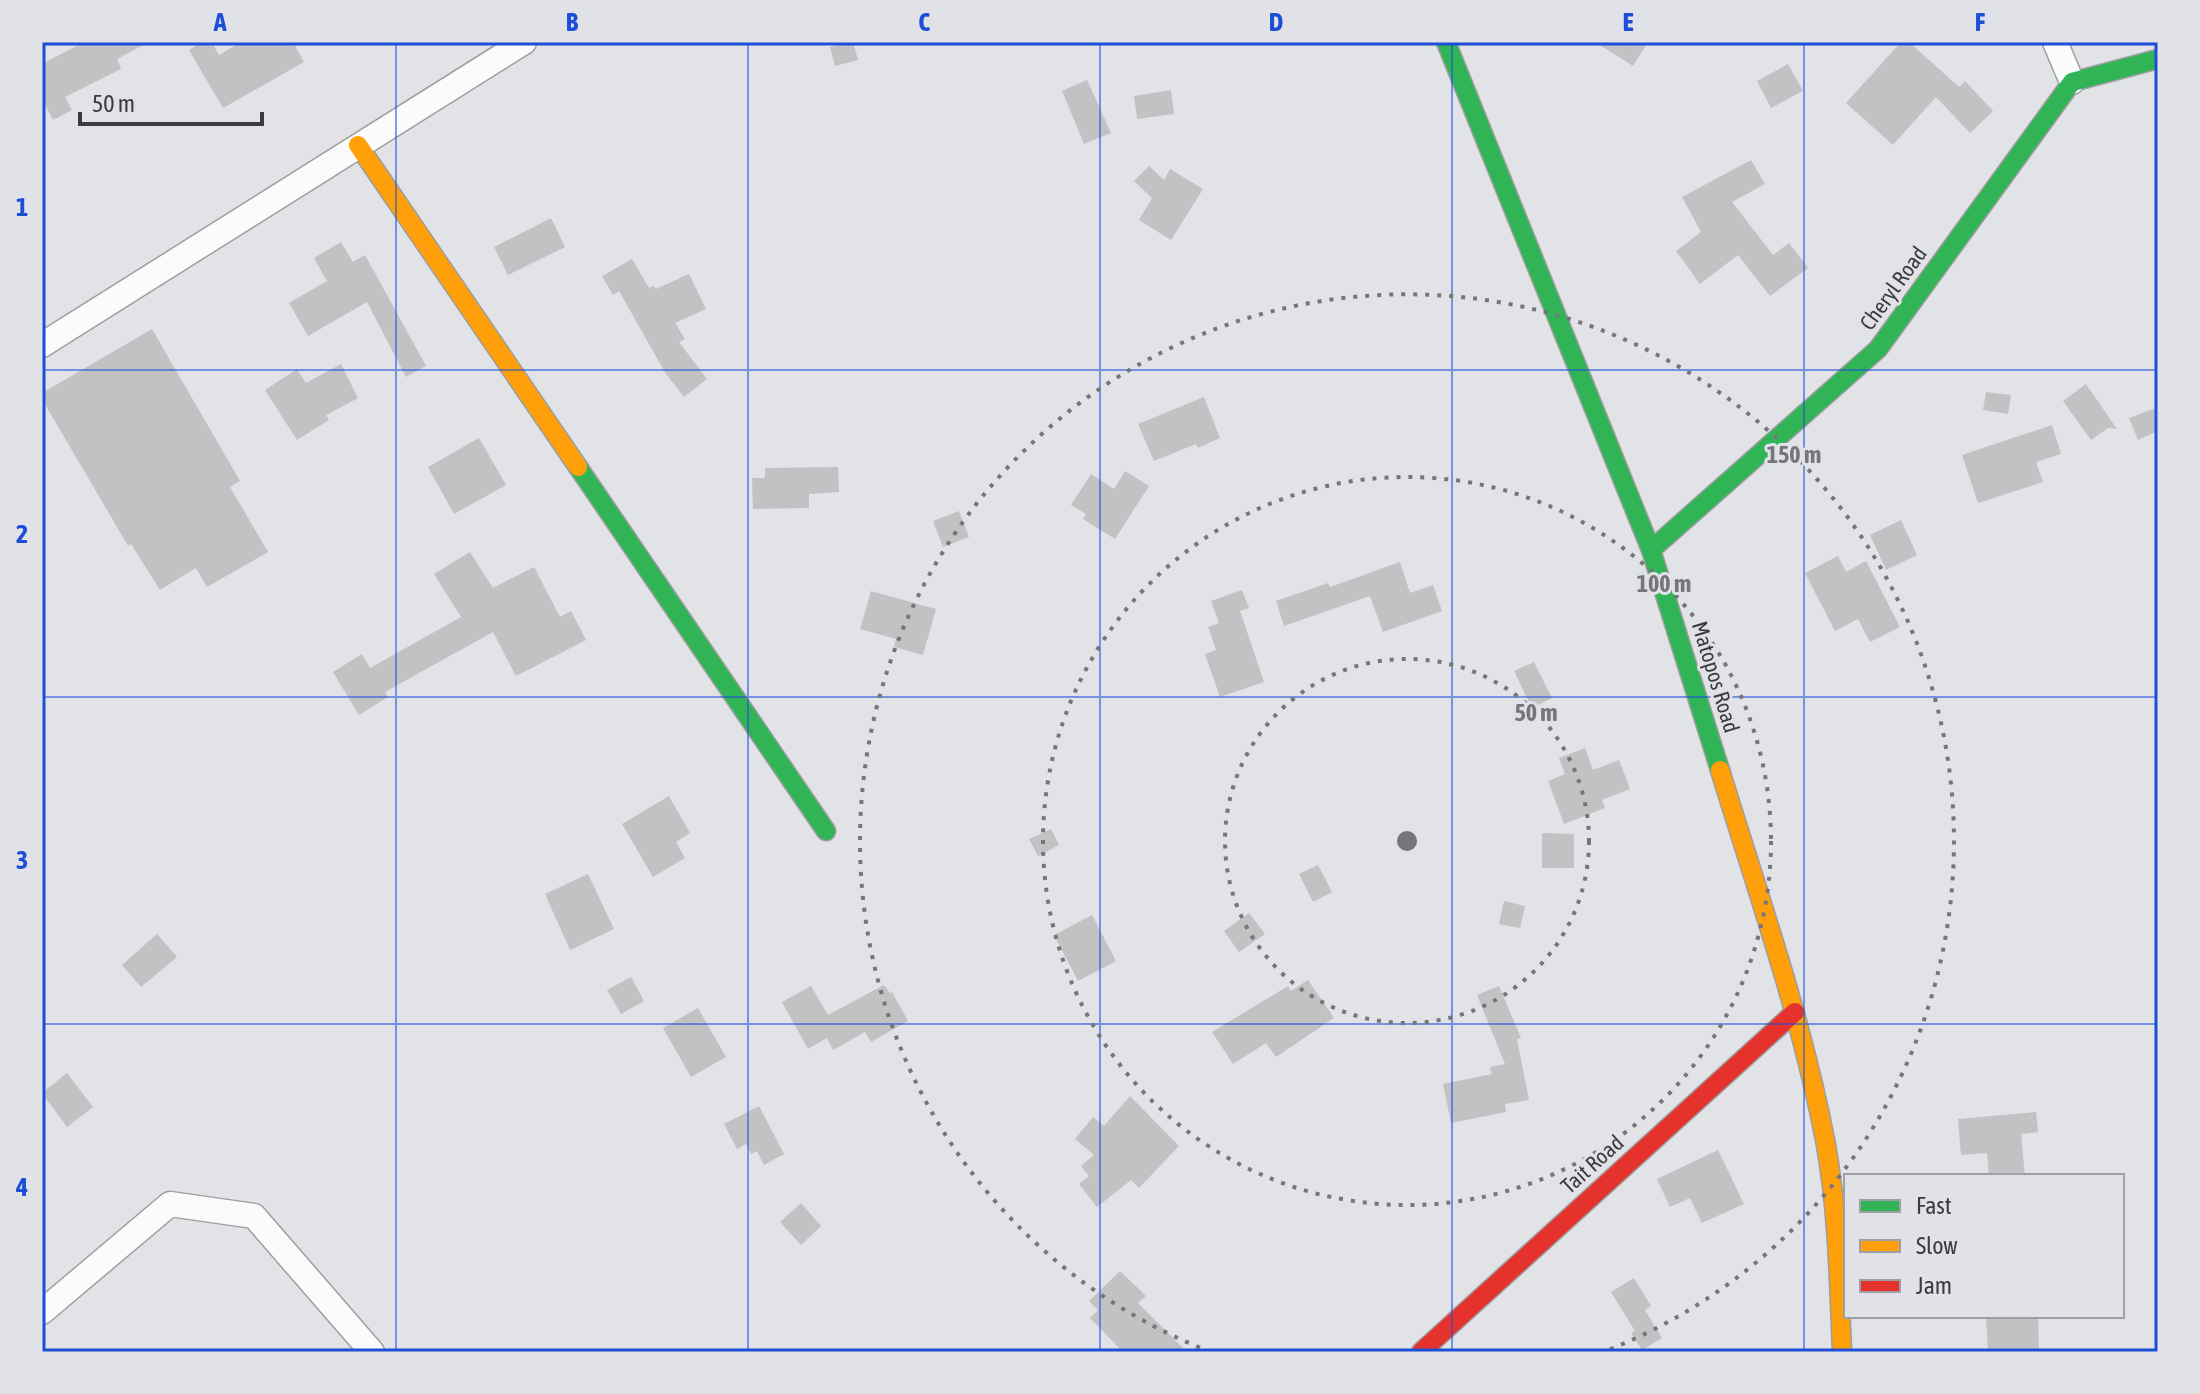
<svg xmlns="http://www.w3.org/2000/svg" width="2200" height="1394" font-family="'Asap Condensed',sans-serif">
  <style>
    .building { fill: #c2c1c4 }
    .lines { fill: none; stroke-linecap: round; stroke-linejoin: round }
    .street-casing { stroke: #9d9ea0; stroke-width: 27 }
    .fast-casing { stroke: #9d9ea0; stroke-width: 21 }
    .slow-casing { stroke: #9d9ea0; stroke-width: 21 }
    .jam-casing { stroke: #9d9ea0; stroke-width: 21 }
    .street { stroke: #fbfbfb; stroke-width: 24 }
    .fast { stroke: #30b455; stroke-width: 18 }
    .slow { stroke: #ff9f0a; stroke-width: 18 }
    .jam { stroke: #e5322d; stroke-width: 18 }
    .grid { fill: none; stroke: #1d4ed8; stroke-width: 2; stroke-opacity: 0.55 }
    .ring { fill: none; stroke: #767679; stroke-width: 4; stroke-dasharray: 4 8 }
    .labels { text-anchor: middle; stroke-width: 6; stroke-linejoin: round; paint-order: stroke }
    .street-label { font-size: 22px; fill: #3c3c3e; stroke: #e1e2e7 }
    .centre { fill: #767679; stroke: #e1e2e7; stroke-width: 4 }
    .ring-label { font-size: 24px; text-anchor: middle; font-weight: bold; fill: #767679; stroke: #e1e2e7; stroke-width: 6; stroke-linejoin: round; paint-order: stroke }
    .neatline { fill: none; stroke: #1d4ed8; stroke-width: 3 }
    .grid-label { font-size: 26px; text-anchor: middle; font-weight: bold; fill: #1d4ed8 }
  </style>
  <rect width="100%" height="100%" fill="#e2e3e6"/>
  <g class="building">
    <path d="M 84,42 L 149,42 L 117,59 L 121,69 L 65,97 L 72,110 L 53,120 L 42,99 L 42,64 Z"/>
    <path d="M 202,42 L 212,42 L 219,55 L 241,42 L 293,42 L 304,62 L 223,108 L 189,50 Z"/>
    <path d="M 853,42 L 858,60 L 835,66 L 830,47 Z"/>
    <path d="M 1595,42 L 1648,42 L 1633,66 Z"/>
    <path d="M 1901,42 L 1909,42 L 1959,87 L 1965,81 L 1993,111 L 1970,133 L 1936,97 L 1893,145 L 1846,103 Z"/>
    <path d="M 1788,64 L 1803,91 L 1771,108 L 1757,81 Z"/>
    <path d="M 1087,80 L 1111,133 L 1084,144 L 1062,91 Z"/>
    <path d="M 1171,90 L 1174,114 L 1137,119 L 1134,96 Z"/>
    <path d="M 1751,160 L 1765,184 L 1732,202 L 1773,255 L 1789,243 L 1808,268 L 1770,296 L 1738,255 L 1700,284 L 1676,251 L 1701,232 L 1682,197 Z"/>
    <path d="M 1149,166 L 1164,180 L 1170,169 L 1203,189 L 1171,240 L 1139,220 L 1152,198 L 1134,181 Z"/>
    <path d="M 551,218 L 565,247 L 508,275 L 494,247 Z"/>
    <path d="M 341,242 L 353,262 L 365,255 L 426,366 L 406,377 L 367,302 L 308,336 L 289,303 L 327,281 L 314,258 Z"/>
    <path d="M 632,259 L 649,288 L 653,286 L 656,289 L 689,274 L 706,309 L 675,323 L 685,339 L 679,342 L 707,379 L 684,397 L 666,374 L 619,291 L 613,295 L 602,276 Z"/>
    <path d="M 152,329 L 240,481 L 230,487 L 268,552 L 207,587 L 196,568 L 160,590 L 131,544 L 128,546 L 42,399 L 42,393 Z"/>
    <path d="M 341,364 L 358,398 L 326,415 L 329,420 L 297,440 L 265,390 L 297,369 L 306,383 Z"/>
    <path d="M 2086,384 L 2117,429 L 2108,428 L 2091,440 L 2063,401 Z"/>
    <path d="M 1986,392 L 2011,395 L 2008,414 L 1983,410 Z"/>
    <path d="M 1204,397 L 1220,438 L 1198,448 L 1196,444 L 1154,461 L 1138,424 Z"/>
    <path d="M 2158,407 L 2158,431 L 2138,440 L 2129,418 Z"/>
    <path d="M 2052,425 L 2061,454 L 2036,462 L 2043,482 L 1978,503 L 1962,455 Z"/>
    <path d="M 479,438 L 506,485 L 454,514 L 428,467 Z"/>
    <path d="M 838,467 L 839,492 L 809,494 L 809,508 L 753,509 L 752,478 L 765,478 L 765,468 Z"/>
    <path d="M 1125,471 L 1149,486 L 1115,539 L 1083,519 L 1086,514 L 1071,505 L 1091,474 L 1114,489 Z"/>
    <path d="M 959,511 L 969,537 L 943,547 L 933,521 Z"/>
    <path d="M 1901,520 L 1917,555 L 1886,570 L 1870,535 Z"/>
    <path d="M 470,552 L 493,588 L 534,567 L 560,617 L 571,611 L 586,640 L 516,676 L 493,632 L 385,692 L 388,697 L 359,715 L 333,672 L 362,654 L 370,668 L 461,617 L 434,574 Z"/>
    <path d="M 1838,556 L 1846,572 L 1866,561 L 1900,627 L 1870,642 L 1858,619 L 1835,631 L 1805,573 Z"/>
    <path d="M 1400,562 L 1410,593 L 1433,585 L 1442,611 L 1383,632 L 1370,596 L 1284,626 L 1276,601 L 1328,583 L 1330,587 Z"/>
    <path d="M 1242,590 L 1249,608 L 1240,611 L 1264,682 L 1220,697 L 1205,654 L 1216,650 L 1208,627 L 1219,623 L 1211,601 Z"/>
    <path d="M 871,591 L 936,609 L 923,655 L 894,647 L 896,639 L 860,629 Z"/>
    <path d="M 1534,662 L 1552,698 L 1532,708 L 1514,671 Z"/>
    <path d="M 1585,748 L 1593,770 L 1619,760 L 1630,789 L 1602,800 L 1605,808 L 1564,824 L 1548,781 L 1565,774 L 1559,758 Z"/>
    <path d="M 669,796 L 690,833 L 676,842 L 685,858 L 653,877 L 622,824 Z"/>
    <path d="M 1051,829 L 1059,845 L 1038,856 L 1029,839 Z"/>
    <path d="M 1542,833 L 1574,834 L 1574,868 L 1542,868 Z"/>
    <path d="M 1318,865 L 1332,892 L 1313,902 L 1299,874 Z"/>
    <path d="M 588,874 L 614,929 L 570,950 L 545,894 Z"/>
    <path d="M 1504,901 L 1525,906 L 1520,928 L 1499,924 Z"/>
    <path d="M 1249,913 L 1265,934 L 1239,952 L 1224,931 Z"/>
    <path d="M 1092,915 L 1116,961 L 1078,981 L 1054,935 Z"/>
    <path d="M 157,934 L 177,957 L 141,987 L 122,965 Z"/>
    <path d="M 631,977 L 644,1001 L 621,1014 L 607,990 Z"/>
    <path d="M 1308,980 L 1334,1018 L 1276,1057 L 1266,1043 L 1233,1064 L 1212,1032 L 1288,986 L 1291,991 Z"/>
    <path d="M 884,985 L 890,993 L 892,992 L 908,1021 L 871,1042 L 865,1032 L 833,1050 L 827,1038 L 808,1049 L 782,1002 L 811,986 L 828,1015 Z"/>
    <path d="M 1499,986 L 1521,1038 L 1517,1039 L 1529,1100 L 1505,1104 L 1506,1112 L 1451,1123 L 1443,1084 L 1492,1074 L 1490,1067 L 1505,1064 L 1477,995 Z"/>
    <path d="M 698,1008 L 726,1057 L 691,1077 L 663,1028 Z"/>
    <path d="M 67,1073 L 93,1107 L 67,1127 L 42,1093 Z"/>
    <path d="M 1130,1096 L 1179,1146 L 1139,1188 L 1131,1180 L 1097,1207 L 1079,1184 L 1089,1176 L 1081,1166 L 1094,1155 L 1075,1139 L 1093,1117 L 1104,1126 Z"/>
    <path d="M 759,1106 L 784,1154 L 764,1165 L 757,1151 L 751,1154 L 746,1144 L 737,1149 L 724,1124 Z"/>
    <path d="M 2036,1112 L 2038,1132 L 2021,1134 L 2025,1176 L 1989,1176 L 1987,1153 L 1961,1155 L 1958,1119 Z"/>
    <path d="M 1718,1150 L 1744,1204 L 1702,1223 L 1690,1198 L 1670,1207 L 1657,1179 Z"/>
    <path d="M 801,1203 L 821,1226 L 801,1245 L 780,1222 Z"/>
    <path d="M 1120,1271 L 1146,1296 L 1138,1303 L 1187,1352 L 1123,1352 L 1090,1318 L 1098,1310 L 1089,1301 Z"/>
    <path d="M 1634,1278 L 1651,1306 L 1645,1310 L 1662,1338 L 1642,1350 L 1631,1333 L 1635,1331 L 1611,1292 Z"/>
    <path d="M 1986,1316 L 2038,1316 L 2039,1352 L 1988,1352 Z"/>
  </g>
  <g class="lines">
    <g class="street-casing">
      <g id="street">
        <path d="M 2055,42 L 2072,82"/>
        <path d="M 42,345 L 524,42"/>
        <path d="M 42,1312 L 170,1204 L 254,1216 L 372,1352"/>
      </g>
    </g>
    <g class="fast-casing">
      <g id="fast">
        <path d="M 1446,42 L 1651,550 L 1720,770"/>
        <path d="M 578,467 L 826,831"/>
        <path d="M 1651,550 L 1878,349 L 2072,82 L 2158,59"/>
      </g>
    </g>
    <g class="slow-casing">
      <g id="slow">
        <path d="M 358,145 L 578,467"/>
        <path d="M 1720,770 C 1758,894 1802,1018 1826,1145 C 1838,1213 1839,1283 1842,1352"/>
      </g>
    </g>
    <g class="jam-casing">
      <path id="jam" d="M 1421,1352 L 1795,1012"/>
    </g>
    <use href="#street" class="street"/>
    <use href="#fast" class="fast"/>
    <use href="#slow" class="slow"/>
    <use href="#jam" class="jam"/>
  </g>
  <path class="grid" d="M 396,42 L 396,1352M 748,42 L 748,1352M 1100,42 L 1100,1352M 1452,42 L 1452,1352M 1804,42 L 1804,1352M 42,370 L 2158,370M 42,697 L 2158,697M 42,1024 L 2158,1024"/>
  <g class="ring">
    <circle cx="1407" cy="841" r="182"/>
    <circle cx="1407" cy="841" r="364"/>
    <path d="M1211 1352A547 547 0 1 1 1603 1352"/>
  </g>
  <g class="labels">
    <g class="street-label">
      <text transform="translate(1893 288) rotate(-54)" y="8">Cheryl Road</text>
      <text transform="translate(1716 677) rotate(73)" y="8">Matopos Road</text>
      <text transform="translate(1592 1164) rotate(-42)" y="8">Tait Road</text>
    </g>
  </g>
  <circle cx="1407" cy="841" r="12" class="centre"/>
  <g class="ring-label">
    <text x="1794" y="463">150 m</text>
    <text x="1664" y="592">100 m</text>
    <text x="1536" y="721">50 m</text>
  </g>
  <rect width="2200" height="1394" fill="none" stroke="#e1e2e7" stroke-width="88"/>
  <rect x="1844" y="1174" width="280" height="144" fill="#e1e2e7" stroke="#9fa0a3" stroke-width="2"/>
  <rect x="1860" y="1200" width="40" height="12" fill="#30b455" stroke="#9fa0a3" stroke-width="2"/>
  <text x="1916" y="1214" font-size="24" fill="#3c3c3e">Fast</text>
  <rect x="1860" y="1240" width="40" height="12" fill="#ff9f0a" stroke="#9fa0a3" stroke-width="2"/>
  <text x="1916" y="1254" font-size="24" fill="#3c3c3e">Slow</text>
  <rect x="1860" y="1280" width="40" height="12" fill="#e5322d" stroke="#9fa0a3" stroke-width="2"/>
  <text x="1916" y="1294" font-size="24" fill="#3c3c3e">Jam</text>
  <path d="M80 112v12h182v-12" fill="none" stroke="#3c3c3e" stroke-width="4"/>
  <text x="92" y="112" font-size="24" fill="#3c3c3e" stroke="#e1e2e7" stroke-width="6" paint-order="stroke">50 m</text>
  <rect x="44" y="44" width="2112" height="1306" class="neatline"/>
  <g class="grid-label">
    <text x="220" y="31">A</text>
    <text x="572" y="31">B</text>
    <text x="924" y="31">C</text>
    <text x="1276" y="31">D</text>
    <text x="1628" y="31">E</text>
    <text x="1980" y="31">F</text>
    <text x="22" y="216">1</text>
    <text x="22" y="543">2</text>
    <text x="22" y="869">3</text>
    <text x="22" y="1196">4</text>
  </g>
</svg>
